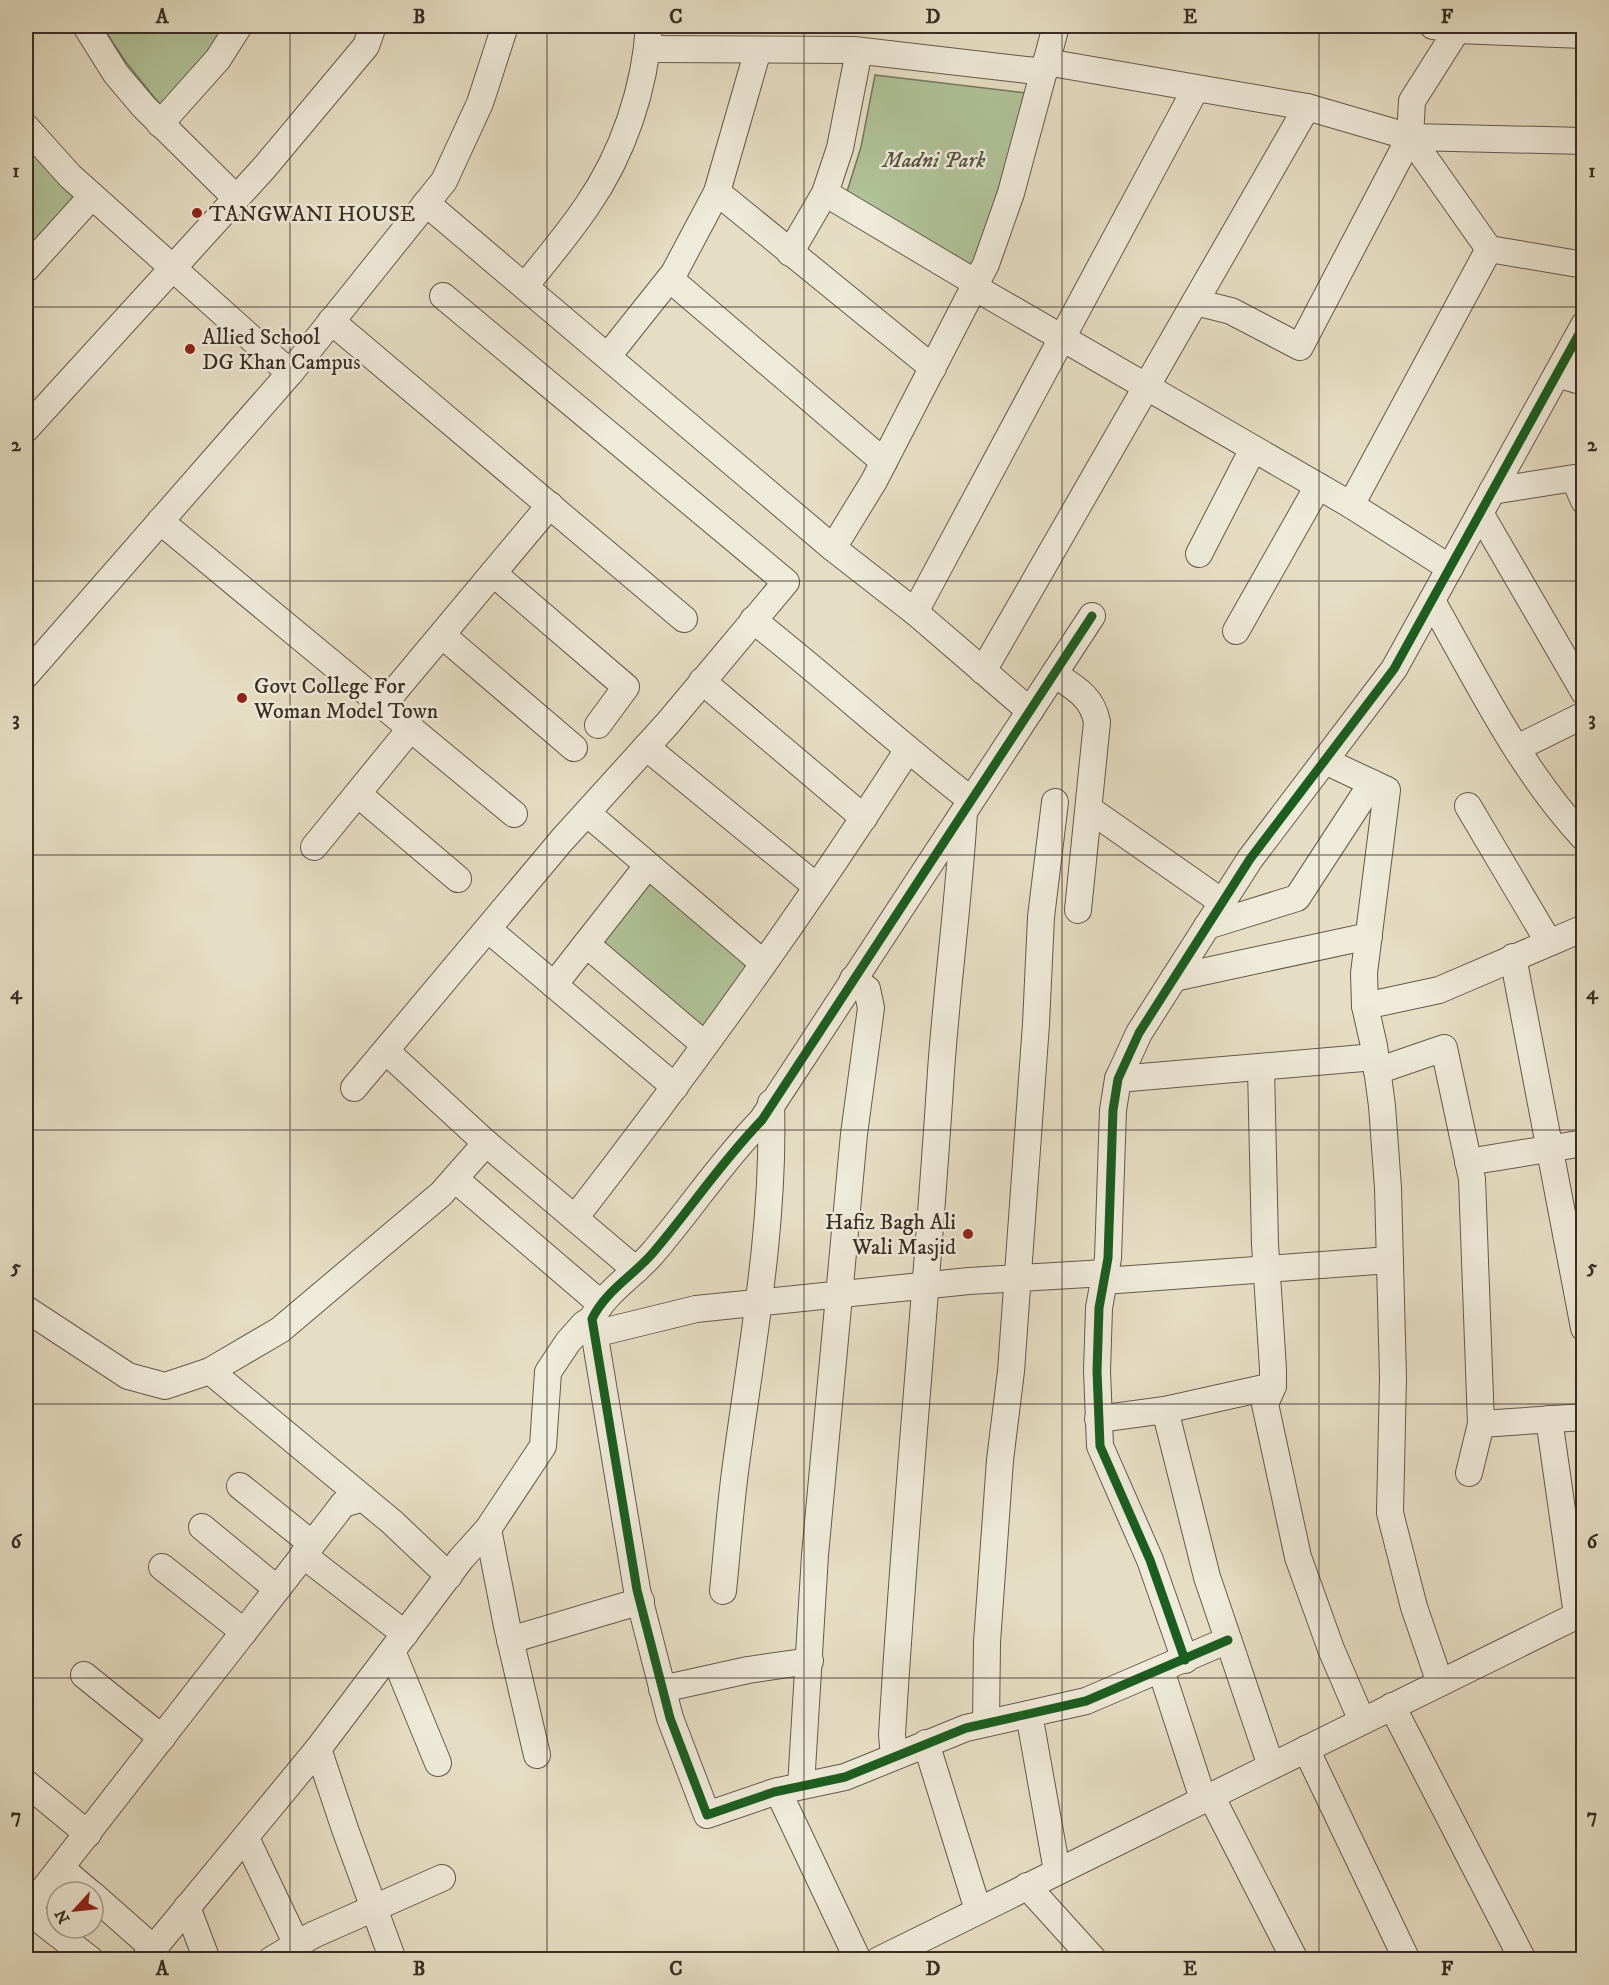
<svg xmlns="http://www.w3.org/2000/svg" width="1609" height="1985" font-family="'IM FELL DW Pica',serif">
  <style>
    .green { fill: #b0c298; stroke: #74785e; stroke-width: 1.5 }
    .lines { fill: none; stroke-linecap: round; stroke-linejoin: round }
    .minor-casing { stroke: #64594c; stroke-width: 28 }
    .minor { stroke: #efead9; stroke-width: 26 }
    .cycleway-casing { stroke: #efead9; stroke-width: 13 }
    .cycleway { stroke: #1b5e20; stroke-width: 9 }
    .grid { fill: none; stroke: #382d24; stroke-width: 1.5; stroke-opacity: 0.55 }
    .poi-dot { fill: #8f2418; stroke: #efead9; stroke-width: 2 }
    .labels { text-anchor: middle; stroke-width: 5; stroke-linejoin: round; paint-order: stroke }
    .park-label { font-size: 22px; font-style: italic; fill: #565241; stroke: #efead9 }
    .poi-label { font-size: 22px; fill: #382d24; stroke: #efead9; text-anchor: start }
    .neatline { fill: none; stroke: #382d24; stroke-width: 2 }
    .grid-label { font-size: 20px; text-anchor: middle; font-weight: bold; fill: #382d24 }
  </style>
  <rect width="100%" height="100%" fill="#e6dec4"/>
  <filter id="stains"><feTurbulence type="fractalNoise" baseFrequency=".00333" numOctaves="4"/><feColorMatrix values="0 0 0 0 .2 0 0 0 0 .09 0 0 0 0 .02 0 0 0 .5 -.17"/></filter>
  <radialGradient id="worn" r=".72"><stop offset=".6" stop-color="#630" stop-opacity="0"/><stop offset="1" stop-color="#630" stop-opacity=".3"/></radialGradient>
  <g class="green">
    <path d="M 102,26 L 230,26 L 162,107 L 125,61 Z"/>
    <path d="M 875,75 L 1026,93 L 991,234 L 976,270 L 845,198 L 861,147 Z"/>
    <path d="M 26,143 L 75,199 L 26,252 Z"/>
    <path d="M 649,878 L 753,962 L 701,1034 L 596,942 Z"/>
  </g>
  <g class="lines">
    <g class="minor-casing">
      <g id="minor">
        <path d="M 86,26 L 116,74 L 144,107 L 236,198"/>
        <path d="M 1433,26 L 1457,30 L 1412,101 L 1410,137 L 1489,249 L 1584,265"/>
        <path d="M 1457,30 L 1584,35"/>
        <path d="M 647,49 L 854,50 L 1044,72"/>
        <path d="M 1046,62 L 1307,107 L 1410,137 L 1584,141"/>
        <path d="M 160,124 L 218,59 L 239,26"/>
        <path d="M 26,127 L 70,176 L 290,373"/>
        <path d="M 717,192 L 933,368"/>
        <path d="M 825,193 L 976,283"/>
        <path d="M 426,203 L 833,548 L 915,612 L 1030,711"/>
        <path d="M 790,253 L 825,193 L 840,148 L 859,51"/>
        <path d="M 26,269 L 92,196"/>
        <path d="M 670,279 L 884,462"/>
        <path d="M 525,286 C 546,260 568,234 587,206 C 623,154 645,89 649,26"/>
        <path d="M 974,287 L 1351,505 L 1450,568"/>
        <path d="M 1195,302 L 1231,311 L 1300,347 L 1410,137"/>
        <path d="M 331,321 L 684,619"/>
        <path d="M 608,356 L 674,273 L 717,192 L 758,50"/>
        <path d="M 1557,374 L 1584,382"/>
        <path d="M 26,429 L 264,168 L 366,46 L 373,26"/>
        <path d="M 1492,491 L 1574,478 L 1584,501"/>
        <path d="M 1351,505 L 1489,249"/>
        <path d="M 1480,513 L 1584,692"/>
        <path d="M 160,521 L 514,814"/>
        <path d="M 833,548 L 874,481 L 986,264 L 1011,193 L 1056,26"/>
        <path d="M 1199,554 L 1253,449"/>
        <path d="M 493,573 L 626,687 L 598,725"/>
        <path d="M 1432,601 C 1478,682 1520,769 1584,838"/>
        <path d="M 915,612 L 1195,90"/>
        <path d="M 1092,616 L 762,1120 C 721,1162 689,1211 651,1255 C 631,1277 605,1292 592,1319 L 637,1590 L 670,1718 L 707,1815 L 774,1792 L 845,1777 L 966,1728 L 1086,1701 L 1228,1640"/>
        <path d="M 753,620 C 827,678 896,742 971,800"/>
        <path d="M 1236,631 L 1318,486"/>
        <path d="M 442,635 L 574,748"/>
        <path d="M 983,671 L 1307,107"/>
        <path d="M 1054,674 C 1075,688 1092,696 1097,722 L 1078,910"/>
        <path d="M 26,675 L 290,373 L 444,181 L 480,103 L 505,26"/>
        <path d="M 702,681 L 864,818"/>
        <path d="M 383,705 L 550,505"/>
        <path d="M 646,747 L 817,887"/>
        <path d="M 1517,748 L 1584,715"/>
        <path d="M 1325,761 L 1387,790 L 1364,973 L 1365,1006 L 1374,1046 L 1382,1106 L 1388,1188 L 1393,1377 L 1390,1513 L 1414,1607 L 1440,1683"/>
        <path d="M 358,794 L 458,879"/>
        <path d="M 1468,806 L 1548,941"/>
        <path d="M 1089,809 L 1222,902"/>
        <path d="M 587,813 L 762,962"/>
        <path d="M 314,847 L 411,728"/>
        <path d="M 1207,926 L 1297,898 L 1372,783"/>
        <path d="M 489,930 L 675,1087"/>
        <path d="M 586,944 L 705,1045"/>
        <path d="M 1513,957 L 1584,1328"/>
        <path d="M 1174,978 L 1369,936"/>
        <path d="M 554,985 L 648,865"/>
        <path d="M 1365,1006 L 1439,990 L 1584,928"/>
        <path d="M 386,1051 L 486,1143 L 636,1270"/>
        <path d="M 1261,1068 L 1265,1244 L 1273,1369 L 1273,1386 L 1265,1404 L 1298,1557 L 1331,1649 L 1362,1721"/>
        <path d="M 1377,1071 L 1444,1048 L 1472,1179 L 1481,1424 L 1469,1473"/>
        <path d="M 1118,1079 L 1375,1057"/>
        <path d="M 354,1088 L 562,840 L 668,723 L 786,582 L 443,296"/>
        <path d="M 1468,1162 L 1584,1143"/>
        <path d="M 455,1179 L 600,1303"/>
        <path d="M 575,1218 C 692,1067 804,912 907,751"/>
        <path d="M 1104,1281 L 1390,1260"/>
        <path d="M 26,1309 L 128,1376 L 165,1386 L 210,1371 L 280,1330 L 441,1194 L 486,1143"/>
        <path d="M 594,1334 L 696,1309 L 969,1281 L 1105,1273"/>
        <path d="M 210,1371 L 392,1522 L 449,1576"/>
        <path d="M 1165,1410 L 1207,1577 L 1271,1766"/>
        <path d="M 1098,1419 L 1165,1410 L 1273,1386"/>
        <path d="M 1549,1419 L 1577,1615"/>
        <path d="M 1481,1424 L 1584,1417"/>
        <path d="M 240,1486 L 312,1544"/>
        <path d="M 202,1527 L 277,1589"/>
        <path d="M 488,1529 L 507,1626 L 537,1755"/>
        <path d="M 303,1555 L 405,1634"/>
        <path d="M 162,1567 L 244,1632"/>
        <path d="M 723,1591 C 727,1551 730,1511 735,1472 C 751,1350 775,1227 771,1103"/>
        <path d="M 510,1640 L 641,1601"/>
        <path d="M 392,1651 L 438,1763"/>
        <path d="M 1185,1660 L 1150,1560 L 1100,1446 L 1097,1371 L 1099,1308 L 1108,1258 L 1113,1110 L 1118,1079 L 1139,1033 L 1250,859 L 1394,669 L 1584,325"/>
        <path d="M 1161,1670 L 1203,1799"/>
        <path d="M 84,1675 L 162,1738"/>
        <path d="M 662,1689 L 748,1670 L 810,1661"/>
        <path d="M 1392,1706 L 1523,1960"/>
        <path d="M 1029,1714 L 1057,1871"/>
        <path d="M 986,1723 L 987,1642 L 1000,1460 L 1011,1371 L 1036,1024 L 1041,917 L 1055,802"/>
        <path d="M 926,1743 L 978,1910"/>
        <path d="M 318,1749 L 346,1832 L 393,1960"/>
        <path d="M 1306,1749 L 1407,1960"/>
        <path d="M 894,1756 L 892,1735 C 905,1513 927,1293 941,1071 C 947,985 959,899 964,812"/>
        <path d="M 26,1783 L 88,1834"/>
        <path d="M 801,1786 L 815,1555 L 854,1134 L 871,1008 L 867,989 L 853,979"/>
        <path d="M 778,1791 L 858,1960"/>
        <path d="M 1211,1796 L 1295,1960"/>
        <path d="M 246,1838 L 297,1945"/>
        <path d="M 61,1868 L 89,1892"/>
        <path d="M 1027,1886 L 1094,1960"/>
        <path d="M 93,1895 L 153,1948"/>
        <path d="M 187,1907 L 207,1960"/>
        <path d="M 27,1910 L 91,1960"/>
        <path d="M 26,1912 L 334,1516 L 343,1504 L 363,1498"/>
        <path d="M 144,1960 L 318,1749 L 461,1559 L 488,1529 L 543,1446 L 548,1372 L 568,1342 L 584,1324 L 592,1319"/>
        <path d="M 271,1960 L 313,1935 L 442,1878"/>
        <path d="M 879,1960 L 1584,1612"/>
      </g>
    </g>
    <use href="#minor" class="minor"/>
    <g class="cycleway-casing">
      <g id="cycleway">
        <path d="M 1092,616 L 762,1120 C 721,1162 689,1211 651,1255 C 631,1277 605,1292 592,1319 L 637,1590 L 670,1718 L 707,1815 L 774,1792 L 845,1777 L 966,1728 L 1086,1701 L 1228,1640"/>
        <path d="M 1185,1660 L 1150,1560 L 1100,1446 L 1097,1371 L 1099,1308 L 1108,1258 L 1113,1110 L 1118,1079 L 1139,1033 L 1250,859 L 1394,669 L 1584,325"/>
      </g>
    </g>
    <use href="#cycleway" class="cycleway"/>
  </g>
  <path class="grid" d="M 290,26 L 290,1960M 547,26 L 547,1960M 804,26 L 804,1960M 1062,26 L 1062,1960M 1319,26 L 1319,1960M 26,307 L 1584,307M 26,581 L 1584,581M 26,855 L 1584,855M 26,1130 L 1584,1130M 26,1404 L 1584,1404M 26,1678 L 1584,1678"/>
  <g class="poi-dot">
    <circle cx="197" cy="213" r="6"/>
    <circle cx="190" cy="349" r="6"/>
    <circle cx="242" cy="698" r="6"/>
    <circle cx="968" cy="1234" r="6"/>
  </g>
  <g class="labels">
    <g class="park-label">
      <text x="934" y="167">Madni Park</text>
    </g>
    <g class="poi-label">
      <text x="209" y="221">TANGWANI HOUSE</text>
      <text x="202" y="344">Allied School<tspan x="202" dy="25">DG Khan Campus</tspan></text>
      <text x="254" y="693">Govt College For<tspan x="254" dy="25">Woman Model Town</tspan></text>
      <text x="956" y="1229" text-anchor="end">Hafiz Bagh Ali<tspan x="956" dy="25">Wali Masjid</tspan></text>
    </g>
  </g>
  <rect width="1609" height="1985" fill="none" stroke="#e6dec4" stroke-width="66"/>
  <g transform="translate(75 1910) rotate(243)"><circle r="28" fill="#efead9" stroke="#a69e91" stroke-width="1.5"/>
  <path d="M0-4.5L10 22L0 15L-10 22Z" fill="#8f2418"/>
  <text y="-9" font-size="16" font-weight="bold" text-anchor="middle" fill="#382d24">N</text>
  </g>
  <rect x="33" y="33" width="1543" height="1919" class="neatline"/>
  <g class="grid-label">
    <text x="162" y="23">A</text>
    <text x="419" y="23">B</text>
    <text x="676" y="23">C</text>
    <text x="933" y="23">D</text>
    <text x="1190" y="23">E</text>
    <text x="1447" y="23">F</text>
    <text x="16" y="177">1</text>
    <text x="1592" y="177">1</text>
    <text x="16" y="451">2</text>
    <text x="1592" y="451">2</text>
    <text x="16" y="725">3</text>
    <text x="1592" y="725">3</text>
    <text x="16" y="999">4</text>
    <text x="1592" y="999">4</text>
    <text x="16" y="1273">5</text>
    <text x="1592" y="1273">5</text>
    <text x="16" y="1548">6</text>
    <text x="1592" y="1548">6</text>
    <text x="16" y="1822">7</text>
    <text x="1592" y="1822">7</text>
    <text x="162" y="1975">A</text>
    <text x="419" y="1975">B</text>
    <text x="676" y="1975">C</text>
    <text x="933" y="1975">D</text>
    <text x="1190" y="1975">E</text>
    <text x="1447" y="1975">F</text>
  </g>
  <rect width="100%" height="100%" filter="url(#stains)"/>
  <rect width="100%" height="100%" fill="url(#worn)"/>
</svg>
